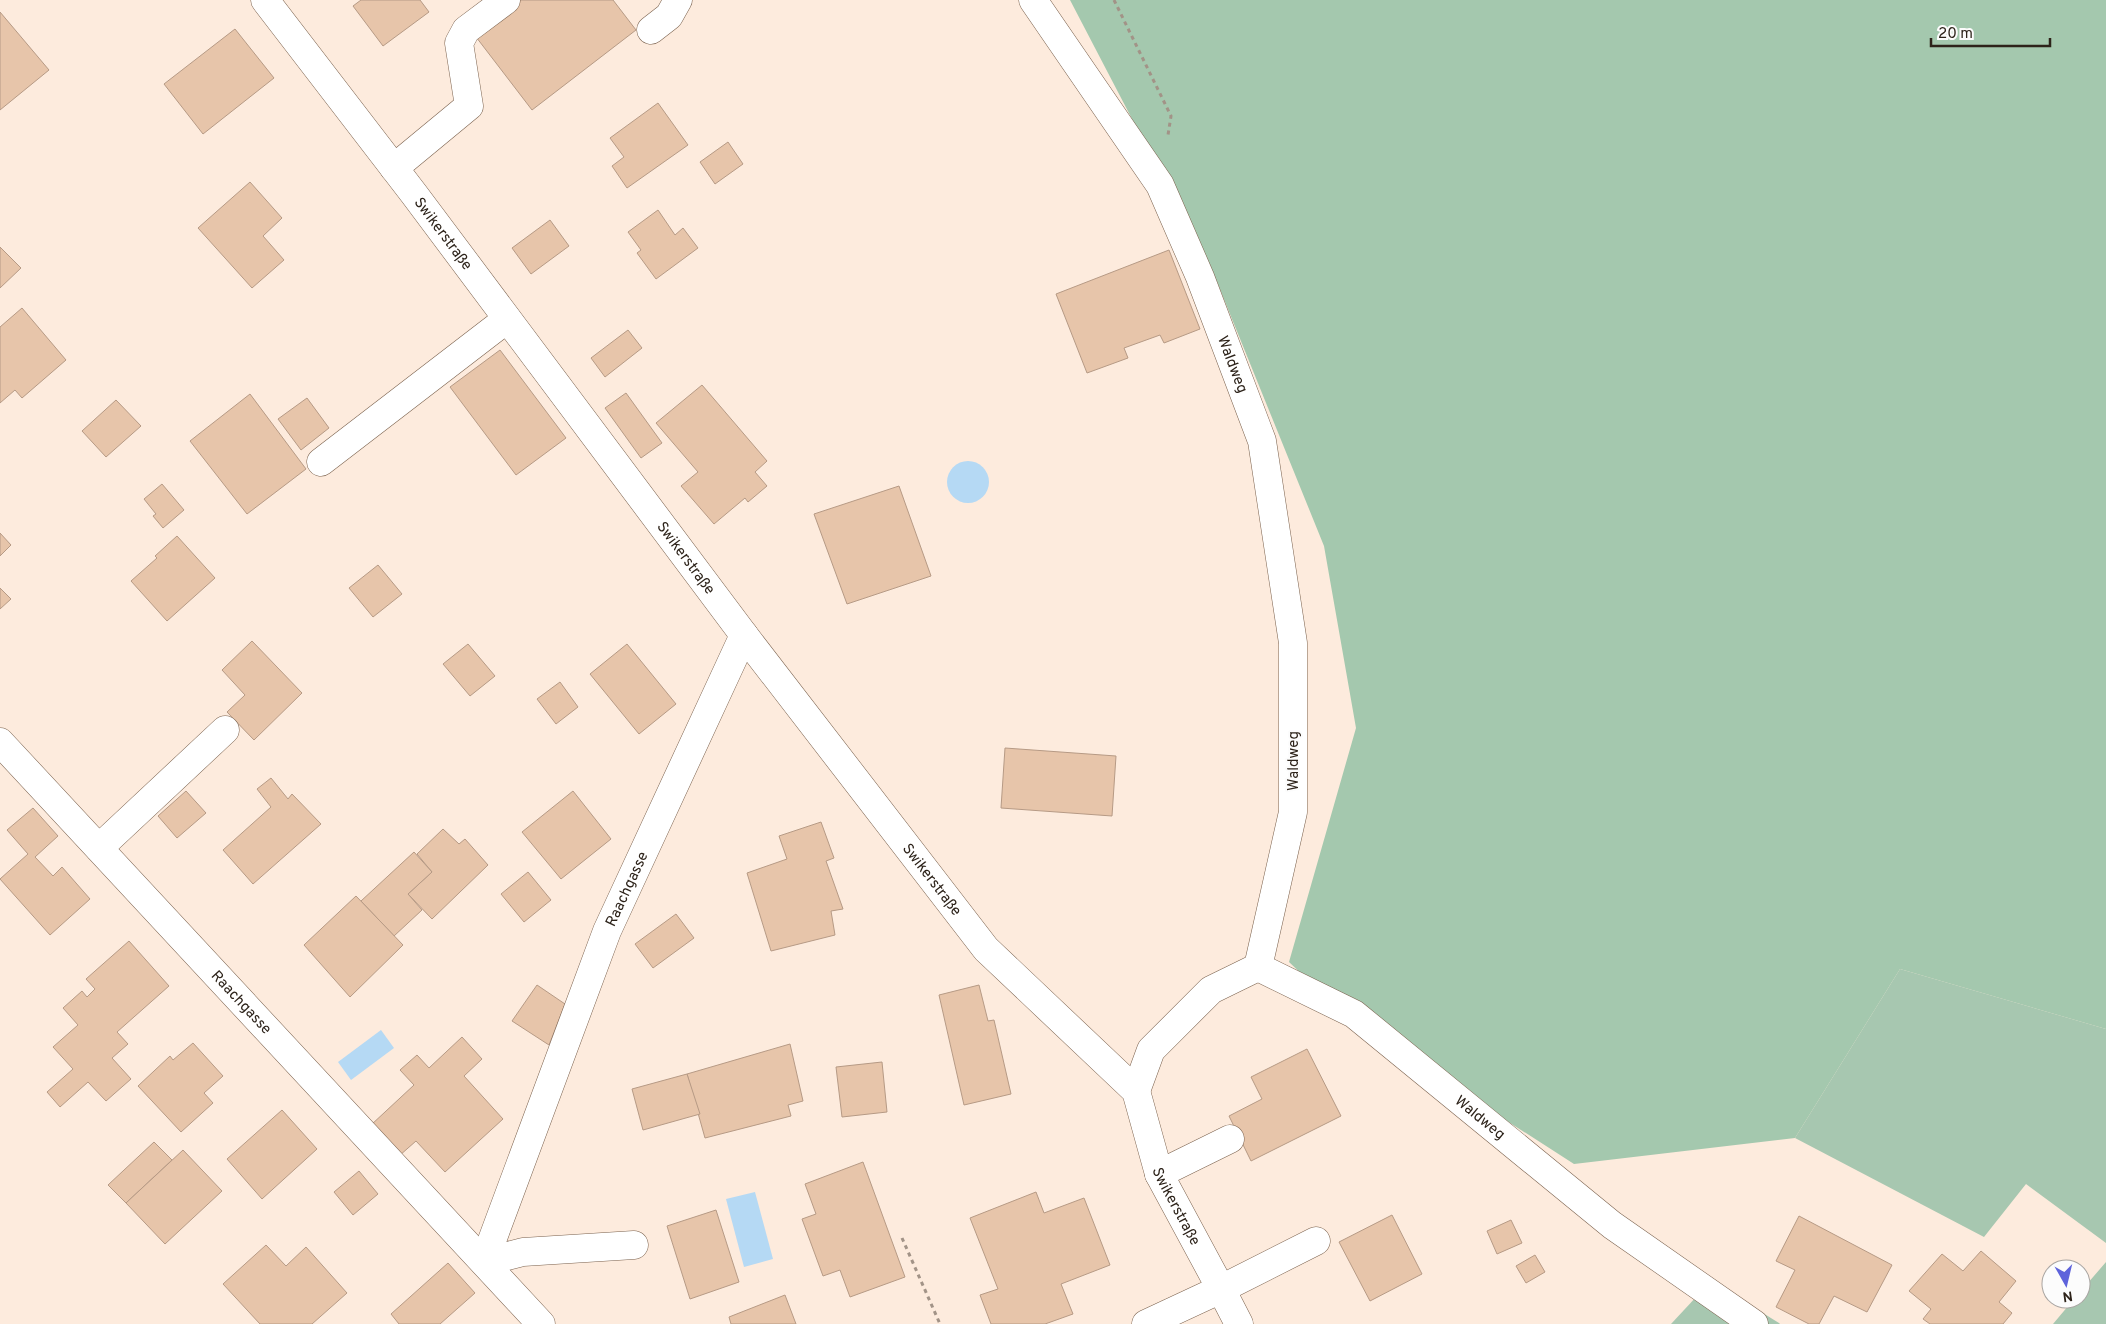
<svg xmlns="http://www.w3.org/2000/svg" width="2106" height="1324" font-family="Overpass,sans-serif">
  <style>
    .green { fill: #a7c7b0 }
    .forest { fill: #a4c8ae }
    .water { fill: #b5d9f4 }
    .building { fill: #e7c5aa; stroke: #b69a85 }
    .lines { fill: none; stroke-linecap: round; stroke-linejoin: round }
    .minor-casing { stroke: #7b624e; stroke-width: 29 }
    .path { stroke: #a29387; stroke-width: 3; stroke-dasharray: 4 4; stroke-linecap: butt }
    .minor { stroke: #fff; stroke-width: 28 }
    .labels { text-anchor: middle; stroke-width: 4; stroke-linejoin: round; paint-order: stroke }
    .street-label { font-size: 15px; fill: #2d231a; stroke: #fcfcfc }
  </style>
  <rect width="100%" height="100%" fill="#fdebdd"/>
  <g class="green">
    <path d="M 1900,969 L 2106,1029 L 2106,1243 L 2026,1184 L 1984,1237 L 1795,1138 Z"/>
    <path d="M 2106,1262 L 2106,1324 L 2053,1324 L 2074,1299 L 2081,1299 L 2081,1291 Z"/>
    <path d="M 1711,1281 L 1779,1323 L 1780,1324 L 1671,1324 Z"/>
  </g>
  <path class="forest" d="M 1070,0 L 2106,0 L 2106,1029 L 1900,969 L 1795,1138 L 1574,1164 L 1350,1020 L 1289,962 L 1356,728 L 1324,546 L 1217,282 Z"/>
  <g class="water">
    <circle cx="968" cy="482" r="21"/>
    <path d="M 381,1030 L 394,1048 L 351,1080 L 338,1062 Z"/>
    <path d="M 755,1192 L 773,1259 L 744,1267 L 726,1199 Z"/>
  </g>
  <g class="building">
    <path d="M 361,0 L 420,0 L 429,12 L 383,46 L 353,6 Z"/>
    <path d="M 516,0 L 613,0 L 636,30 L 532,110 L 473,33 Z"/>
    <path d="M 0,12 L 49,70 L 0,110 Z"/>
    <path d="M 235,29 L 274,78 L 203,134 L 164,84 Z"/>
    <path d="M 658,103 L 688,145 L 627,188 L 612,166 L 624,157 L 610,138 Z"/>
    <path d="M 728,142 L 743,164 L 715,184 L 700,162 Z"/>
    <path d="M 250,182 L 282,218 L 263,236 L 284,260 L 252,288 L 198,228 Z"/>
    <path d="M 658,210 L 675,235 L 683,228 L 698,248 L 656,279 L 637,253 L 641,250 L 628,232 Z"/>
    <path d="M 550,220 L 569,246 L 531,274 L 512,248 Z"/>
    <path d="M 0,247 L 21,268 L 0,288 Z"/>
    <path d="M 1169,250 L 1200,329 L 1164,343 L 1160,335 L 1124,348 L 1128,358 L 1087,373 L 1056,294 Z"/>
    <path d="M 22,308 L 66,360 L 22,398 L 15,390 L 0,403 L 0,327 Z"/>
    <path d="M 628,330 L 642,348 L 605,377 L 591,358 Z"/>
    <path d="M 500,350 L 566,438 L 516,475 L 450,387 Z"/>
    <path d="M 702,385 L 767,461 L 755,472 L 767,486 L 748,502 L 745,498 L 714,524 L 681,486 L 698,472 L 656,423 Z"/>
    <path d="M 626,393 L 662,443 L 641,458 L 605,408 Z"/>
    <path d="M 250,394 L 306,469 L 247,514 L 190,441 Z"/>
    <path d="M 307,398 L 329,428 L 301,450 L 278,419 Z"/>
    <path d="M 116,400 L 141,426 L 106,457 L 82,431 Z"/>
    <path d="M 162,484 L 184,510 L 163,528 L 153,516 L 156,514 L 144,499 Z"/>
    <path d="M 899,486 L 931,576 L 847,604 L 814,514 Z"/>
    <path d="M 0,533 L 11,545 L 0,556 Z"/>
    <path d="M 177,536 L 215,578 L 167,621 L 131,581 L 157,558 L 155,556 Z"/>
    <path d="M 378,565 L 402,594 L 373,617 L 349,588 Z"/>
    <path d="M 0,588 L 11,599 L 0,609 Z"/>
    <path d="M 252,641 L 302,693 L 254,740 L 227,712 L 245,695 L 222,670 Z"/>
    <path d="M 468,644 L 495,676 L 470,696 L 443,664 Z"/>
    <path d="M 627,644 L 676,704 L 639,734 L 590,674 Z"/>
    <path d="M 560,682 L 578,707 L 556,724 L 537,699 Z"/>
    <path d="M 1005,748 L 1116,756 L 1112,816 L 1001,808 Z"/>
    <path d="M 271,778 L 288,799 L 292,794 L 321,824 L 253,884 L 223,850 L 271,807 L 257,789 Z"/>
    <path d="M 186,791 L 206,813 L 177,838 L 158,816 Z"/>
    <path d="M 573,791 L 611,839 L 561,879 L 522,832 Z"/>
    <path d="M 33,808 L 58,836 L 35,857 L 53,876 L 62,867 L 90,899 L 50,935 L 0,879 L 28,854 L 7,830 Z"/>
    <path d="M 821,822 L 834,858 L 826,861 L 843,909 L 831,911 L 835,935 L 771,951 L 747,873 L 787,859 L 779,836 Z"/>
    <path d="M 443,829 L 459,844 L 465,839 L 488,865 L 432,919 L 408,894 L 432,872 L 417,854 Z"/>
    <path d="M 414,852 L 432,872 L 408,894 L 422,910 L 394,936 L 361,901 Z"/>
    <path d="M 528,872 L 551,900 L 524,922 L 501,894 Z"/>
    <path d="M 356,896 L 403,945 L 350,997 L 304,945 Z"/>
    <path d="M 676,914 L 694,938 L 653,968 L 635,944 Z"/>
    <path d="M 129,941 L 169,986 L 117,1032 L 128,1044 L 112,1058 L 131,1079 L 106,1101 L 88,1082 L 60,1107 L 47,1092 L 73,1069 L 53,1047 L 78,1025 L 63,1008 L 82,991 L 87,997 L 95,989 L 86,979 Z"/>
    <path d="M 537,985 L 565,1004 L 549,1045 L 512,1021 Z"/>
    <path d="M 979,985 L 988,1021 L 994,1020 L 1011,1094 L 964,1105 L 939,995 Z"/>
    <path d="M 462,1037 L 482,1059 L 464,1076 L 503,1119 L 445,1172 L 416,1141 L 399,1156 L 371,1125 L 414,1085 L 400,1070 L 417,1055 L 429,1068 Z"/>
    <path d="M 193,1043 L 223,1076 L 204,1093 L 213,1103 L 181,1132 L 138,1086 L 170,1056 L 173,1060 Z"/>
    <path d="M 790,1044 L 803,1101 L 788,1105 L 791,1116 L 705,1138 L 687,1074 Z"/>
    <path d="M 1307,1049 L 1341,1116 L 1251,1161 L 1229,1116 L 1262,1099 L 1251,1077 Z"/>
    <path d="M 882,1062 L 887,1112 L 842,1117 L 836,1067 Z"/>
    <path d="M 687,1074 L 700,1114 L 643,1130 L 632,1089 Z"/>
    <path d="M 282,1110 L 317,1149 L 262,1199 L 227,1159 Z"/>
    <path d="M 154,1142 L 172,1160 L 126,1203 L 108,1185 Z"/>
    <path d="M 183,1150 L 222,1191 L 165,1244 L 126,1203 Z"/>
    <path d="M 863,1162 L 905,1277 L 850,1297 L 840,1270 L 823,1276 L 802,1219 L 816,1214 L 805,1184 Z"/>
    <path d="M 359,1171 L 378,1194 L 353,1215 L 334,1192 Z"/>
    <path d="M 1036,1192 L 1044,1213 L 1084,1198 L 1110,1265 L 1061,1284 L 1073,1314 L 1045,1324 L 991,1324 L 980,1295 L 998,1289 L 970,1218 Z"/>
    <path d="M 716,1210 L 739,1282 L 690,1299 L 667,1226 Z"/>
    <path d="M 1392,1215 L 1422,1274 L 1370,1301 L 1339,1242 Z"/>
    <path d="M 1799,1216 L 1892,1265 L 1867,1312 L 1834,1296 L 1819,1324 L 1809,1324 L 1776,1307 L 1795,1270 L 1776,1261 Z"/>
    <path d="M 1511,1220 L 1522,1243 L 1497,1254 L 1487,1231 Z"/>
    <path d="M 266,1245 L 286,1266 L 306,1247 L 347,1293 L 312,1324 L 260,1324 L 223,1284 Z"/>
    <path d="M 1981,1251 L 2016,1281 L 1999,1302 L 2012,1313 L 2003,1324 L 1930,1324 L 1923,1319 L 1931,1309 L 1909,1291 L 1942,1254 L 1963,1271 Z"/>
    <path d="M 1535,1255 L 1545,1272 L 1526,1283 L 1516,1266 Z"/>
    <path d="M 448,1263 L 475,1293 L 440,1324 L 399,1324 L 391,1314 Z"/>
    <path d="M 785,1295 L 796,1324 L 731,1324 L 729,1317 Z"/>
  </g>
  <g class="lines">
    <g class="minor-casing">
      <g id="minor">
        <path id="s1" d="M 265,0 L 414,194 L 744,635 L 986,949 L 1136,1091 L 1159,1174 L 1221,1289 L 1146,1324"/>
        <path id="s2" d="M 1033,0 L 1160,185 L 1200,277 L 1262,441 L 1293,643 L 1293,812 L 1258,967"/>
        <path d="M 651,30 L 669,16 L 678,0"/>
        <path d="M 394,168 L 469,106 L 459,43 L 466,30 L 506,0"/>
        <path d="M 321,462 L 507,319"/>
        <path id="s3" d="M 0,742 L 541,1324"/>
        <path d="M 99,848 L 225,730"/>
        <path id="s4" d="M 1258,967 L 1354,1014 L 1612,1225 L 1754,1324"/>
        <path d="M 1136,1091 L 1151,1050 L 1211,990 L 1258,967"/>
        <path d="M 1159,1174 L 1230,1139"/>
        <path id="s5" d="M 634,1245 L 523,1252 L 484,1262 L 607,931 L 744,635"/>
        <path d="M 1239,1324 L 1221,1289 L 1316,1241"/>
      </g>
    </g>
    <g class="path">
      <path d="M 1114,0 L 1171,116 L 1168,135"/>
      <path d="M 902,1238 L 940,1324"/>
    </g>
    <use href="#minor" class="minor"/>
  </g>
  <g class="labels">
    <g class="street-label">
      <text dy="5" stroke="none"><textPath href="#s1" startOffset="294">Swikerstraße</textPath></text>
      <text dy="5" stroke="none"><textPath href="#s2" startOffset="418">Waldweg</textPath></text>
      <text dy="5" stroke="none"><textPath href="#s1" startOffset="699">Swikerstraße</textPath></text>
      <text transform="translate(1293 761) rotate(-90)" y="5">Waldweg</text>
      <text dy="5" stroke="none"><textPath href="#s1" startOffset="1104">Swikerstraße</textPath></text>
      <text dy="5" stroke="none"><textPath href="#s5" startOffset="551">Raachgasse</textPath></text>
      <text dy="5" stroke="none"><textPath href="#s3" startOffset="355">Raachgasse</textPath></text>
      <text dy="5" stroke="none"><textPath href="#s4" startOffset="270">Waldweg</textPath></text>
      <text dy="5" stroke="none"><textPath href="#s1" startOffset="1521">Swikerstraße</textPath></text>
    </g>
  </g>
  <g transform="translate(2066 1284) rotate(172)"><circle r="24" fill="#fcfcfc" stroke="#a9a5a2"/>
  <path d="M0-4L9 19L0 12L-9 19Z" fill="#5e63db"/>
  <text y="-8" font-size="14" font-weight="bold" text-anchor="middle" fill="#2d231a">N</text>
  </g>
  <path d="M1931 38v8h119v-8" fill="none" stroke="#2d231a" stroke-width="2.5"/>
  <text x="1938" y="38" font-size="15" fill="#2d231a" stroke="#fcfcfc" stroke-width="4" paint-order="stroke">20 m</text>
</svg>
